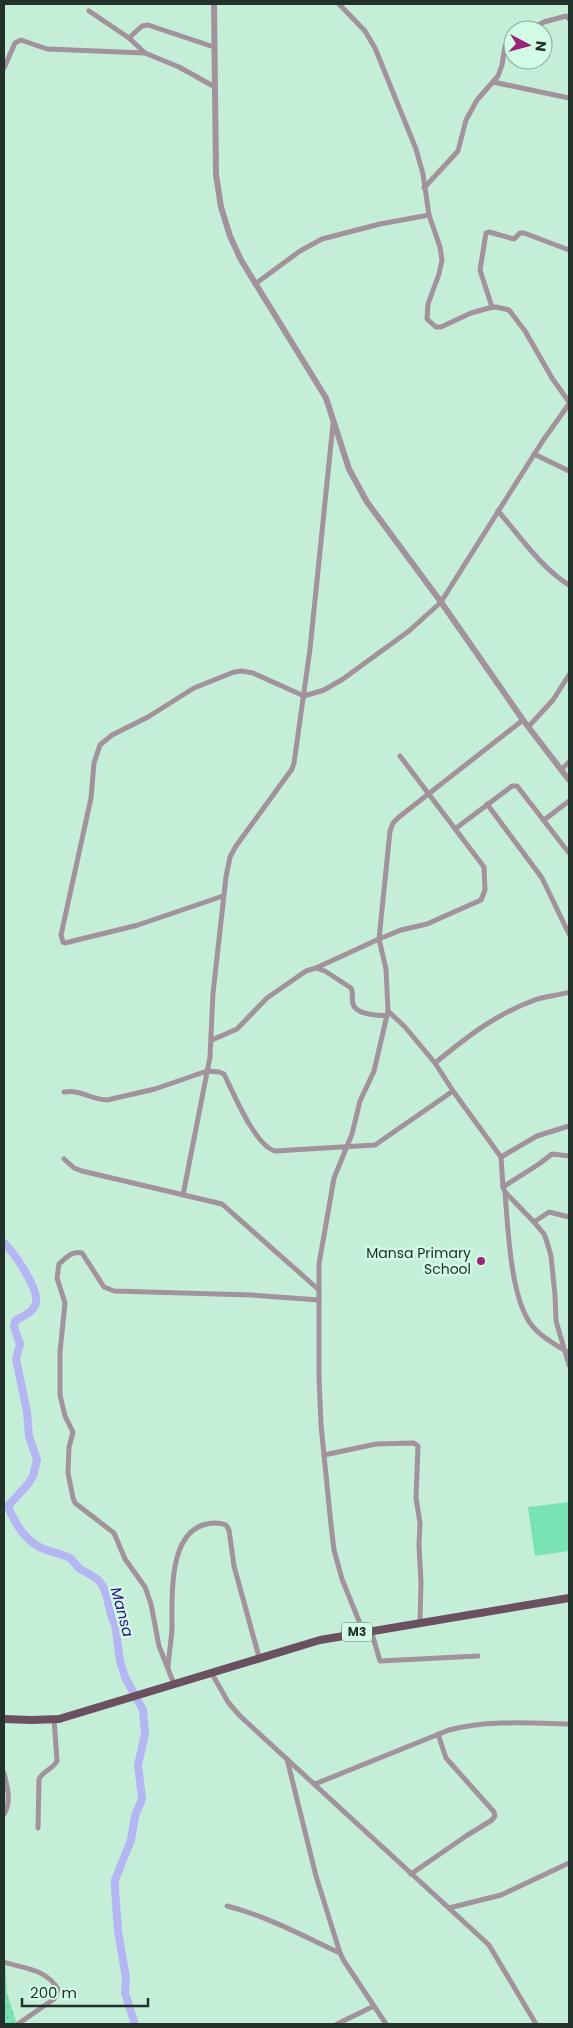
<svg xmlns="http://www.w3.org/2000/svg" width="573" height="2028" font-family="Poppins,sans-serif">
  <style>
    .grass { fill: url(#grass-dots) }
    .park { fill: #7ae3b4 }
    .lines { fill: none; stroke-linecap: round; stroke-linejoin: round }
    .river { stroke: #b4b6f4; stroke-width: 8 }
    .minor { stroke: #a2929b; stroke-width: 5 }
    .tertiary { stroke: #a2929b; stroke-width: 6 }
    .primary { stroke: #6b5060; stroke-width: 8 }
    .poi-dot { fill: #9d2279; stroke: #d2fbe6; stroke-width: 2 }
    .labels { text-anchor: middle; stroke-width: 5; stroke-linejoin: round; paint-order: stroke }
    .shield { fill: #d2fbe6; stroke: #576e62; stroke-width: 1 }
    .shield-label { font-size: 12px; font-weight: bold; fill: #22322a }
    .poi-label { font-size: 14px; fill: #22322a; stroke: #d2fbe6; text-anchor: end }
    .water-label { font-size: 15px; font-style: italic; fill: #311189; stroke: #d2fbe6 }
  </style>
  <defs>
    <pattern id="grass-dots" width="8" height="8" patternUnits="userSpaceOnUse" patternTransform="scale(1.25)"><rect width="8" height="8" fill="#7ae3b4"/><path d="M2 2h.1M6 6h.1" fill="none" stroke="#69c39b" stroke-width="1.8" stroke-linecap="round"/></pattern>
  </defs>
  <rect width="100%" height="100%" fill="#c5eed9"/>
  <path class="grass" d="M 4,1939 L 7,1993 L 17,2024 L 4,2024 Z"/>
  <path class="park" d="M 569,1502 L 569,1551 L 535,1556 L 528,1507 Z"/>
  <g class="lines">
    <path class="river" d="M 4,1243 C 14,1253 39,1288 36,1303 C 33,1313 23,1316 15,1321 L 14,1327 L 20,1344 L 16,1359 L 27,1412 L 29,1436 L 37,1460 L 33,1476 L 28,1484 L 8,1506 C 15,1524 25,1542 44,1549 C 52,1552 62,1554 70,1558 C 74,1561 76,1566 80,1569 C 87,1573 94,1576 100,1582 C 110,1594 107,1612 115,1624 L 120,1661 L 125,1677 L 143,1710 L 145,1734 L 138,1765 L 142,1799 L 135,1816 L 131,1840 L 115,1880 L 115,1889 L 118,1931 L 126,1978 L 125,1993 L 135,2024"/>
    <g class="minor">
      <path d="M 339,4 L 365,31 L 375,48 L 416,149 L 423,174 L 429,215 L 440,247 L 442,260 L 439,274 L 428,304 L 427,319 L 436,327 L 441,327 L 471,313 L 489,308 L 496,307 L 509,310 L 525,331 L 552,378 L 569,402"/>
      <path d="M 89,11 L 129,38 L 145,53"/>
      <path d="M 529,30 L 544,22 L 566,16 L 569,19"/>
      <path d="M 129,38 L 142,26 L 148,25 L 214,47"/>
      <path d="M 4,68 L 15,43 L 21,40 L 47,49 L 145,53 L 179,67 L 215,87"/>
      <path d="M 493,82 L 569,98"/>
      <path d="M 424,188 L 458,151 L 466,120 L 477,100 L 498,76 L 502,65 L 505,46 L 513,40"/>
      <path d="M 255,284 L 300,251 L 322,239 L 380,224 L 429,215"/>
      <path d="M 492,307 L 480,270 L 486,233 L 489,232 L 514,239 L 520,233 L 524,233 L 569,250"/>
      <path d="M 534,454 L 569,471"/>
      <path d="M 498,511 C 520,536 541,568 569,585"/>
      <path d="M 529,726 L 553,700 L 569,675"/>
      <path d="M 561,770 L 569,762"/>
      <path d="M 487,804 L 542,878 L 569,934"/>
      <path d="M 544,820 L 569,801"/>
      <path d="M 455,829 L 512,786 L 517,786 L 569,853"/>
      <path d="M 223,896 L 138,925 L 65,943 L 63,942 L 61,935 L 91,798 L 94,763 L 100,745 L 112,735 L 148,717 L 194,688 L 234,672 L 242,671 L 253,673 L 304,696 L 324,690 L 343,679 L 409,631 L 441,602 L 542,442 L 569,404"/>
      <path d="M 316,968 L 379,939 L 401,930 L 427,924 L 481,900 L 485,890 L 484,867 L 400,756"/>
      <path d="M 388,1011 L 405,1027 L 435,1063 L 453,1091 L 501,1157 L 503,1187 L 505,1192 L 534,1222 L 544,1234 L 547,1242 L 551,1256 L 555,1295 L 556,1321 L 569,1365"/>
      <path d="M 212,1040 L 237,1029 L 267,998 L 306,971 L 316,968 L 325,971 L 351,988 C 354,993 351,998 353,1004 C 356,1015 378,1015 387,1016"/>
      <path d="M 435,1063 C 467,1037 493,1016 532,1001 C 544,996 557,996 569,992"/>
      <path d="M 64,1092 C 80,1089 92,1100 107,1100 L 155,1089 L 207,1071 L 219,1072 L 224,1074 C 233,1092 255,1146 275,1151 L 375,1145 L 453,1091"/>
      <path d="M 501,1157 L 537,1136 L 569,1126"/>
      <path d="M 64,1159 L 74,1168 L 82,1171 L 222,1204 L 319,1290"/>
      <path d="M 503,1187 L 539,1164 L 552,1154 L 569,1156"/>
      <path d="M 505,1192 C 508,1227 510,1294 530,1323 C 539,1336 556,1345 569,1353"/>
      <path d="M 183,1195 L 210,1057 L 213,993 L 226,877 L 230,857 L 236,846 L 292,769 L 294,763 L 310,649 L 333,424"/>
      <path d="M 534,1222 L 549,1212 L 569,1217"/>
      <path d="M 324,1455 L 376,1444 L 414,1443 L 418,1446 L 416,1498 L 420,1523 L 419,1545 L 421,1583 L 420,1622"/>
      <path d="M 371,1630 L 380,1661 L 478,1656"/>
      <path d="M 363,1631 L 342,1579 L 334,1550 L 331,1525 L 321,1425 L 319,1378 L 319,1264 L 334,1178 L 352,1134 L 360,1101 L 374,1071 L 388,1011 L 386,969 L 379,939 L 390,831 L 393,823 L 399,817 L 523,720"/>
      <path d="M 168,1667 C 169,1655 171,1642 172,1629 C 172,1599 168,1536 203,1525 C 212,1522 218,1522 226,1525 L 229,1530 L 234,1566 L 259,1657"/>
      <path d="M 211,1672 L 228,1702 L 240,1716 L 489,1945 L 536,2024"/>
      <path d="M 174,1684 L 159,1646 L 151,1604 L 145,1587 L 125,1559 L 114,1533 L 75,1503 L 73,1498 L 68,1473 L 69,1447 L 73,1432 L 65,1416 L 60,1395 L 60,1352 L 65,1303 L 57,1278 L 59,1264 C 65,1259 72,1250 82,1253 L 104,1287 L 114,1291 L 252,1295 L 319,1300"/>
      <path d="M 287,1759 L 316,1876 L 340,1953 L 344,1961 L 386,2024"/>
      <path d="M 4,1773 C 7,1786 12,1802 4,1814"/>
      <path d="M 315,1784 L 449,1730 C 489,1720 528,1723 569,1724"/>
      <path d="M 38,1828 L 39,1779 C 43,1771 53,1769 57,1761 L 54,1719"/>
      <path d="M 411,1874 L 466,1836 L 492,1820 L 495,1816 L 494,1812 L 446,1758 L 438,1734"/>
      <path d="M 227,1906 C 267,1916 303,1936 340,1953"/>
      <path d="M 449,1908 L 501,1895 L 569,1863"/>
      <path d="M 4,1962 C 25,1969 46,1969 58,1989 L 54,1999 L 18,2024"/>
      <path d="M 337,2024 L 374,2006"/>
    </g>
    <path class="tertiary" d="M 214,4 L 216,175 L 221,207 L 230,236 L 241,260 L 326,398 L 349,469 L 367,502 L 441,602 L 523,720 L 569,780"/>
    <path class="primary" d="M 4,1719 L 31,1720 L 59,1719 L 320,1640 L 569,1598"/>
  </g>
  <circle class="poi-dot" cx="481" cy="1261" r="5"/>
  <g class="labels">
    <rect class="shield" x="342" y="1622.5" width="30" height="19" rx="4"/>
    <g class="shield-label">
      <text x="357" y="1636">M3</text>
    </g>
    <g class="poi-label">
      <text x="471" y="1258">Mansa Primary<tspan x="471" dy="16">School</tspan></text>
    </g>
    <g class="water-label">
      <text transform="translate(122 1612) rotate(75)" y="5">Mansa</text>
    </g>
  </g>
  <rect width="573" height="2028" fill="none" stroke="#22322a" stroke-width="10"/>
  <g transform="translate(528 45) rotate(96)"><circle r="24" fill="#d2fbe6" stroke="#8cab9b"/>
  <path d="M0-4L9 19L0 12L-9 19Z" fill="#9d2279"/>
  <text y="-8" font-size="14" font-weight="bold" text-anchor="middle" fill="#22322a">N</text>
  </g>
  <path d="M22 1998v8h126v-8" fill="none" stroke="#22322a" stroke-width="2.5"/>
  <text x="30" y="1998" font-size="15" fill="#22322a" stroke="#d2fbe6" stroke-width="4" paint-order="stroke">200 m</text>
</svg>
